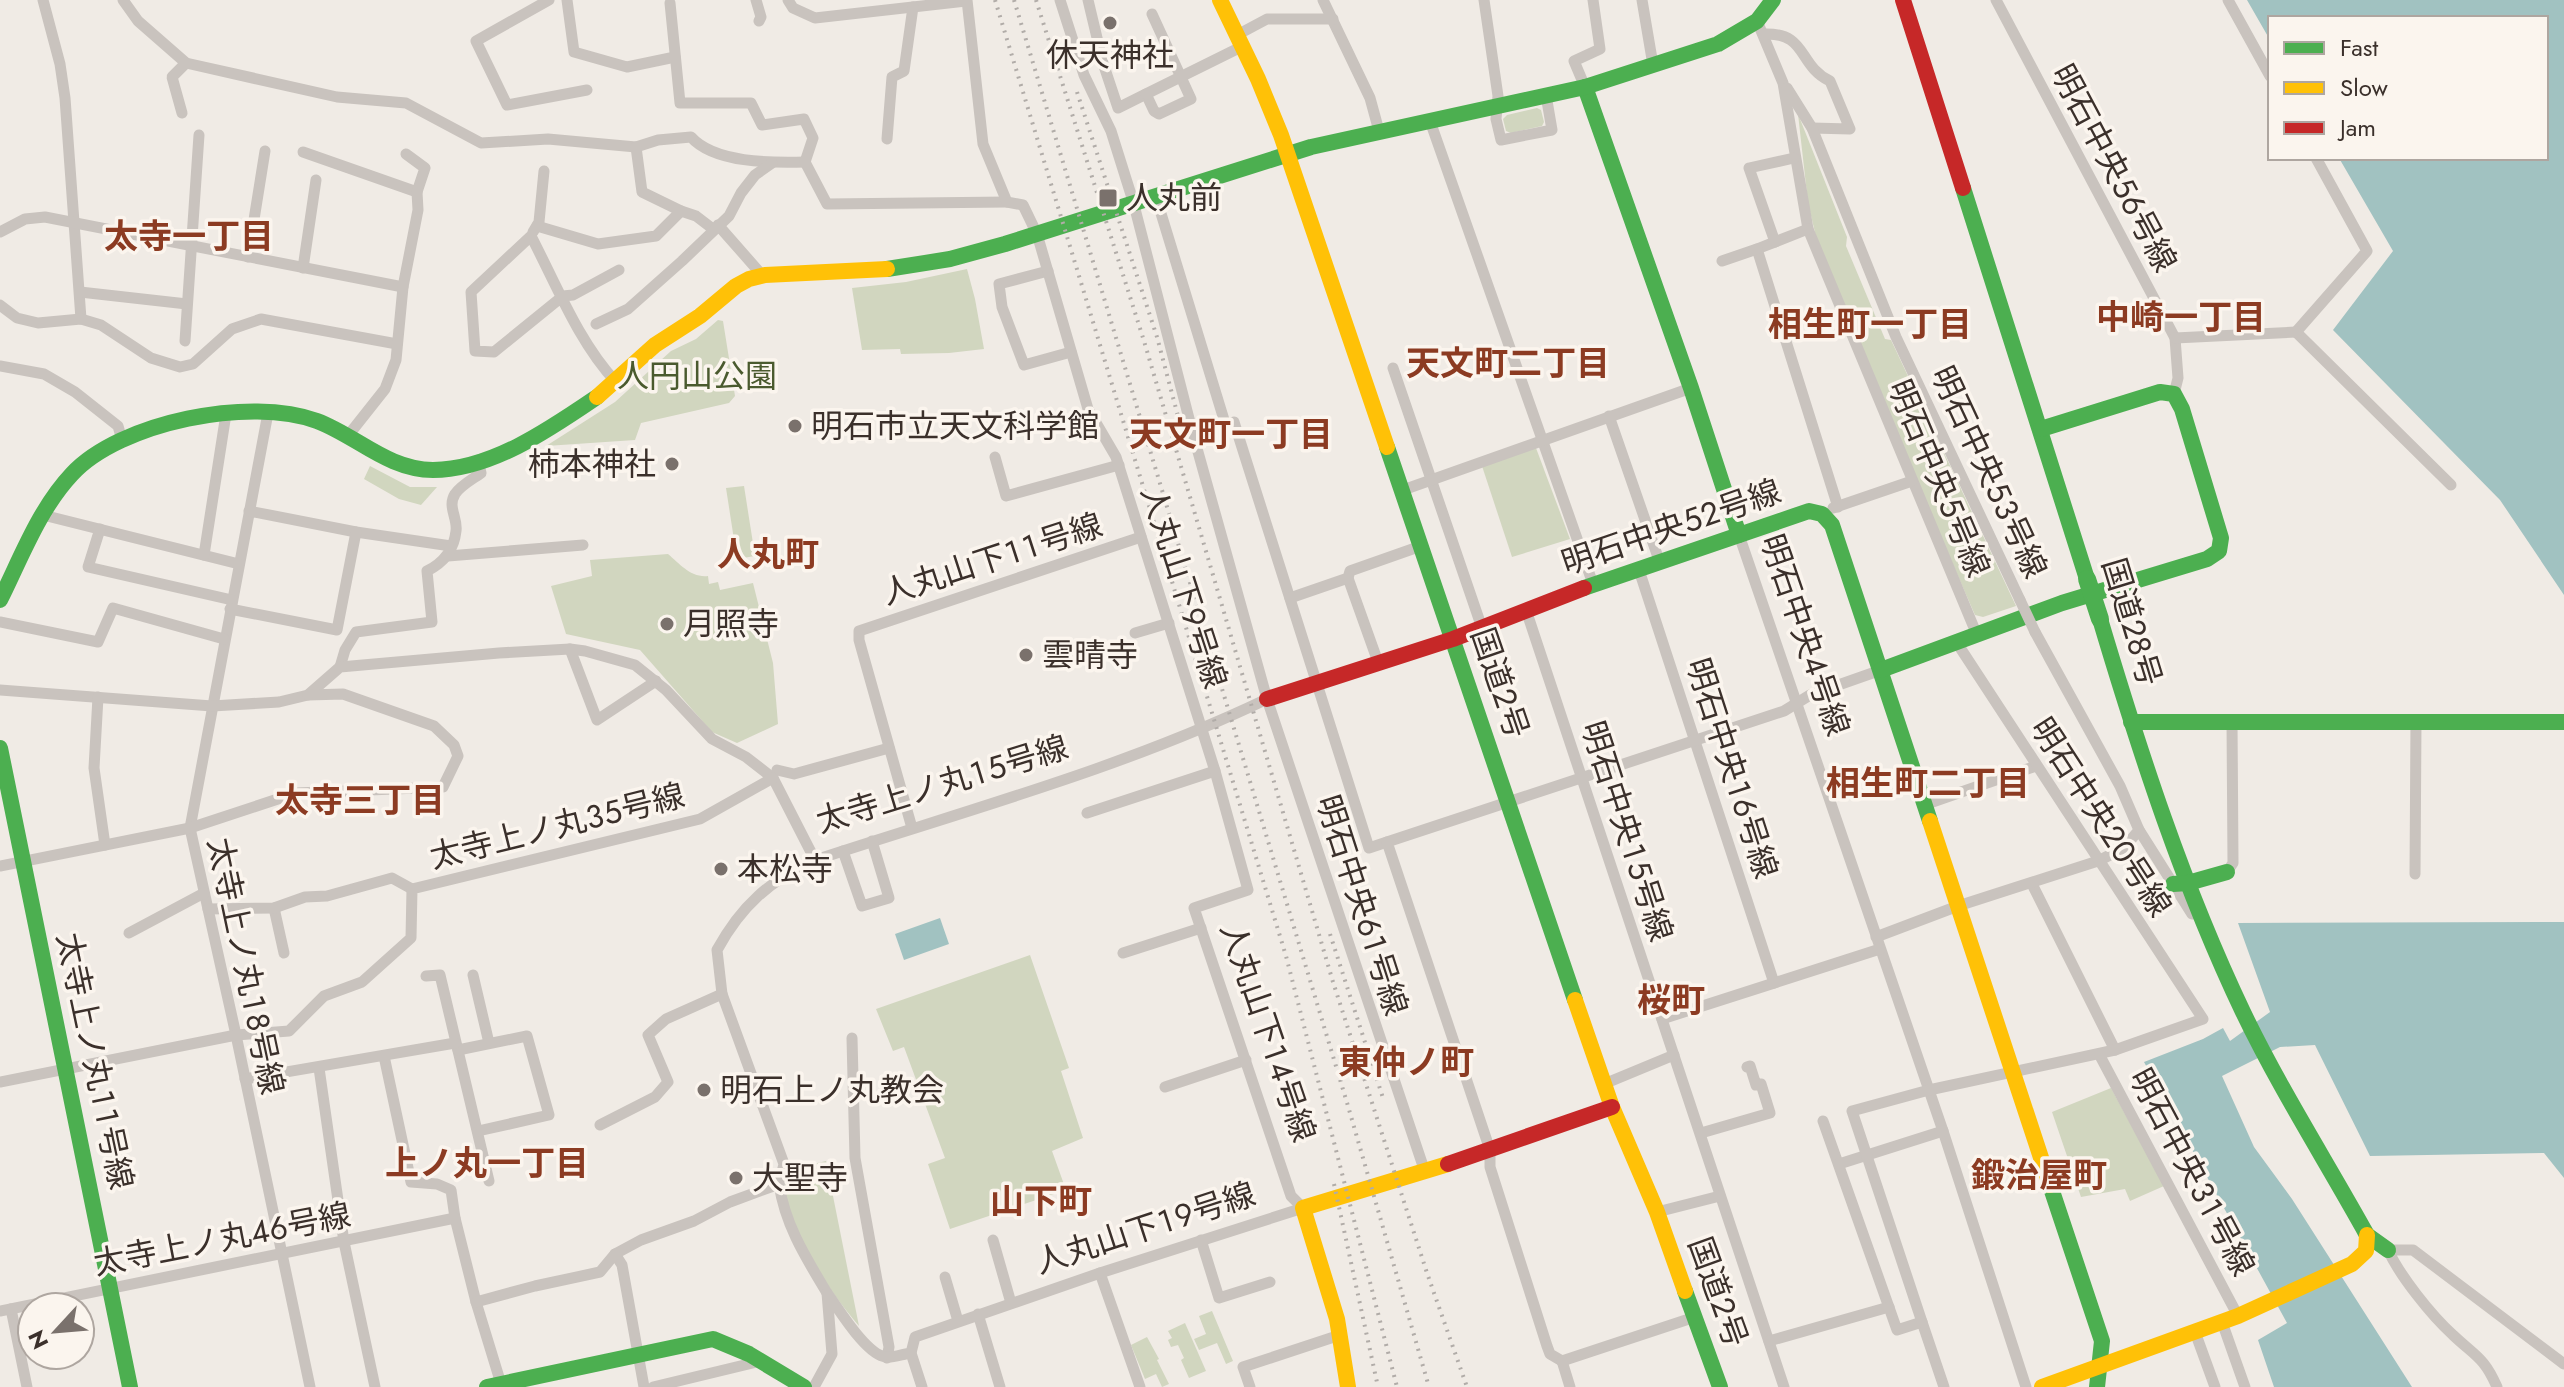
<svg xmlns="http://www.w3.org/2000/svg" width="2564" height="1387" font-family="Jost,'Noto Sans JP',sans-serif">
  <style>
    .green { fill: #d1d6bf }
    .water { fill: #a1c2c1 }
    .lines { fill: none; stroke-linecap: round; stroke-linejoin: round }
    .street { stroke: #c9c3be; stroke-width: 11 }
    .fast { stroke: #4caf50; stroke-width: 16 }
    .slow { stroke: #ffc107; stroke-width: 16 }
    .jam { stroke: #c62828; stroke-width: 16 }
    .rail { stroke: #b1aca8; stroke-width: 4; stroke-dasharray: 2 6; stroke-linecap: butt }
    .street-bridge { stroke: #c9c3be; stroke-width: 11 }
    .fast-bridge { stroke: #4caf50; stroke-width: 18 }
    .poi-dot { fill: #7a716c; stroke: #fbf5ee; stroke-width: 3 }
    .labels { text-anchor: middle; stroke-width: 7; stroke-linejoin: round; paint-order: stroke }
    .poi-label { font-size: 32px; fill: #3b302b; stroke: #fbf5ee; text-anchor: start }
    .street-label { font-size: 32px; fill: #3b302b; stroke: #fbf5ee }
    .park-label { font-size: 32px; fill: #4a5a2e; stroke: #fbf5ee }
    .neighbourhood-label { font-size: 34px; font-weight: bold; fill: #8c3b22; stroke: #fbf5ee }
  </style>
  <rect width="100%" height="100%" fill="#f0ebe5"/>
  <g class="green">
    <path d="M 1537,108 L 1541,110 L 1544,122 L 1542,126 L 1511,133 L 1506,131 L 1503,119 L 1507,115 Z"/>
    <path d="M 1798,114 L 1847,237 L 1846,246 L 1885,339 L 1891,340 L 2016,606 L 1983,617 L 1975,615 L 1917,482 L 1818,245 L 1808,203 Z"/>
    <path d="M 967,269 L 975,299 L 984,349 L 949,353 L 901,354 L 900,349 L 862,350 L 852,288 L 906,282 Z"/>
    <path d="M 718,320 L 723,321 L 735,396 L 729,403 L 641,423 L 635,440 L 546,446 L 615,402 L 671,351 L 696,339 Z"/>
    <path d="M 1536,448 L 1570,539 L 1512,557 L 1481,463 Z"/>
    <path d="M 370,466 L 410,487 L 437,487 L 421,505 L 399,499 L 364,479 Z"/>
    <path d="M 744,486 L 755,556 L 737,559 L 726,488 Z"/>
    <path d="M 668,554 C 680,564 691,578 708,576 L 709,584 L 718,582 L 720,590 L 753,583 L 773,663 L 778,724 L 737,743 L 712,732 L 640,650 L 566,634 L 551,586 L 592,576 L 590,560 Z"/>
    <path d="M 1030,955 L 1069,1068 L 1061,1071 L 1083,1138 L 1052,1151 L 1066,1190 L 950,1229 L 928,1164 L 945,1158 L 904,1047 L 893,1051 L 876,1009 Z"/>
    <path d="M 2111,1088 L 2164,1186 L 2130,1201 L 2125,1189 L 2081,1197 L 2052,1112 Z"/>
    <path d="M 826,1161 L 859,1326 C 834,1297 798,1245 787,1208 C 783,1195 785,1182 788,1170 Z"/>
    <path d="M 1212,1311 L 1233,1361 L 1226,1364 L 1217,1343 L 1199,1350 L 1194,1339 L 1206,1334 L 1199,1316 Z"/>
    <path d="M 1185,1323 L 1206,1371 L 1189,1378 L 1181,1360 L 1184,1358 L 1178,1345 L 1171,1347 L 1168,1340 L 1172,1338 L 1168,1331 Z"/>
    <path d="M 1147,1337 L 1159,1359 L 1157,1360 L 1169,1384 L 1162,1387 L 1156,1374 L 1145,1379 L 1131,1345 Z"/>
  </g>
  <g class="water">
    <path d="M 2247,0 L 2564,0 L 2564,595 L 2500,500 L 2333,330 L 2393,251 L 2339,158 L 2546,158 L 2546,18 L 2270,18 L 2270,40 Z"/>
    <path d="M 940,918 L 949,944 L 904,960 L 895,934 Z"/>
    <path d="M 2564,922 L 2564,1178 L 2544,1153 L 2370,1156 L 2315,1045 L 2280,1047 L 2222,1076 L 2254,1147 L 2292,1199 L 2412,1387 L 2274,1387 L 2258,1340 L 2287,1323 L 2144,1062 L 2203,1039 L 2223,1028 L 2230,1041 L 2270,1012 L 2238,923 Z"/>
  </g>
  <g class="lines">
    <g class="street">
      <path d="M 43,0 L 60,64 L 65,98 L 81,319"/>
      <path d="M 123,0 L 138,21 L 186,63 L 337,97 L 406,103 L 481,143 L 548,139 L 636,147 L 658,140 L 691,137 C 714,163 771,163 805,162"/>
      <path d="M 549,0 L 476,41 L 507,105 L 587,90"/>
      <path d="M 567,0 L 574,52 L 627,67 L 675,57"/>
      <path d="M 756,0 L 761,17 L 759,21"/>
      <path d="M 788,0 L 793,8 L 815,18 L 966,1"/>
      <path d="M 1060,0 L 1084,75 L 1111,131 L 1133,201 L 1193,434 L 1267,699 L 1425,1172"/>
      <path d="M 1088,0 L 1103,63 L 1118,108 L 1146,94 L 1154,111 L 1159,114 L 1191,99 L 1152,14"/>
      <path d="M 1323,0 L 1370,98 L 1379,131"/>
      <path d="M 1484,0 L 1498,96 L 1496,119 L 1501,140 L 1552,130 L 1546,95"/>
      <path d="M 1642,0 L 1653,65"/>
      <path d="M 1996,0 L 2175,338 L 2178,378 L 2174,394"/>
      <path d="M 2228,0 L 2270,76"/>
      <path d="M 670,3 L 680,103 L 751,103 L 762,125 L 804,119 L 813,138 L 805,162 L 827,204 L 1007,202"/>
      <path d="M 1757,21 L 1783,83 L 1808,229 L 1977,635"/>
      <path d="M 1763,34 C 1808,32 1797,65 1830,81 L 1850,129 L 1812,128"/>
      <path d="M 1237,35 L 1267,19 L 1333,19"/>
      <path d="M 1585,87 L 1574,61 L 1600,49 L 1593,0"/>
      <path d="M 1787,88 L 1812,128 L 1896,337 L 2020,600"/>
      <path d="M 1146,94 L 1243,46"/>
      <path d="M 182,113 L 172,77 L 186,63"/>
      <path d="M 1430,121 L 1593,584"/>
      <path d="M 887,139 L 892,77 L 904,71 L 913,7"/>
      <path d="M 636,147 L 642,192 L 681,211"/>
      <path d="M 303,152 L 417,192"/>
      <path d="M 1156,197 L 1225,423"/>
      <path d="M 718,225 L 762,275"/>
      <path d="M 537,226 L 598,244 L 656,236 L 681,211 L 696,216 L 713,229"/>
      <path d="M 1808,229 L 1757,249 L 1838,507"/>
      <path d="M 0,232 L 25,219 L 45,217 L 403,287"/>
      <path d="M 533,232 L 539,222 L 544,171"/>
      <path d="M 1775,242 L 1749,168 L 1794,158"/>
      <path d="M 248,257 L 265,151"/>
      <path d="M 1722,261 L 1757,249"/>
      <path d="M 303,268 L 316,180"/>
      <path d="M 1048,271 L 999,284 L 1002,307 L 1024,365 L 1071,352"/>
      <path d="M 80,292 L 187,304"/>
      <path d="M 0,305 L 17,318 L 38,323 L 81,319 L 101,325 L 151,358 L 180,367 L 193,364 L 232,329 L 261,319 L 397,344"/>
      <path d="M 596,324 L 628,309 L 682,261 L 729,216 L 741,193 L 755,175 L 772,163"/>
      <path d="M 2296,332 L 2451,485"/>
      <path d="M 2296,332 L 2367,251 L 2316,158"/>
      <path d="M 2175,338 L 2296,332"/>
      <path d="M 185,341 L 199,135"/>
      <path d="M 0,366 L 44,374 L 75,392 L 118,426 L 122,440"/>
      <path d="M 1393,368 L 1482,628"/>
      <path d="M 616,382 C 579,343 556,284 531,236 L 471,292 L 475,351 L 494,352 L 563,296 L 573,295 L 619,270"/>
      <path d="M 268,413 L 190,828 L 236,1035 L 310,1387"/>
      <path d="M 1609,416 L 1660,563"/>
      <path d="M 1234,422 L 1369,848 L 1387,842"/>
      <path d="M 347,437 L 385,389 L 396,360 L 403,287 L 418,210 L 417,192 L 425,168 L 406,154"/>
      <path d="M 995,457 L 1006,496 L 1119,465"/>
      <path d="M 1403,490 L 1691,388"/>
      <path d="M 1833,508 L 1912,481"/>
      <path d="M 249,511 L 356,532 L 451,546"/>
      <path d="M 43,515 L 239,564"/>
      <path d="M 100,529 L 88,567 L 232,600"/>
      <path d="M 1739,535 L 1943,1131 L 2026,1387"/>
      <path d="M 204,555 L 226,414"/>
      <path d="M 448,556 L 583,545"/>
      <path d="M 1639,570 L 1774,983"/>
      <path d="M 1348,578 L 1378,662"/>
      <path d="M 1290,598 L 1348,578 L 1350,571 L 1421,546"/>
      <path d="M 230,609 L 337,630 L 356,532"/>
      <path d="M 1526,610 L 1784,1387"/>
      <path d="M 0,622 L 98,642 L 113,608 L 224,639"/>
      <path d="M 1135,633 L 1169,623"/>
      <path d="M 570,649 L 597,720 L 656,681"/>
      <path d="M 340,667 L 345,650 L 356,632 L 432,622 L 427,571 C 443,563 454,550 456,531 C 458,518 447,507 455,494 C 461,485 473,479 481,473 L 478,460"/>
      <path d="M 0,690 L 212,706 L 279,702 L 308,695 L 340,667 L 499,653 L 570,649 L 585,651 L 635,665 L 666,690 L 712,739 L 746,757 L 773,778 L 815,860 C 967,810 1123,768 1267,699"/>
      <path d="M 98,697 L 94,768 L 105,845"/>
      <path d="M 777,770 L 794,774 L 889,748"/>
      <path d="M 1924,805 L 2036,766"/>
      <path d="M 1087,813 L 1215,771"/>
      <path d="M 912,828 L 859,640 L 859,631 L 1141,537"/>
      <path d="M 2139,830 L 2192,914"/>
      <path d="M 843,851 L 862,906 L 889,898 L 872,841"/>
      <path d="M 0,866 L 190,828 L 296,793 L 443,787 L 458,756 L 454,745 L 434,726 L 343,694 L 308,695"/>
      <path d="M 2227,872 L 2233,863 L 2232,720"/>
      <path d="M 2415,874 L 2416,721"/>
      <path d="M 2032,884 L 2115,1050"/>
      <path d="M 274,908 L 284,953"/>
      <path d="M 208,909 L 274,908 L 305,897 L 327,896 L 392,878 L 412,889"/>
      <path d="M 129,933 L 204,893"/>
      <path d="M 1876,937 L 1958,906 L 2098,861 L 2124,848 L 2139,830 L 2120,786 L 2035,632"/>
      <path d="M 1123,953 L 1201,928"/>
      <path d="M 473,975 L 489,1043"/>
      <path d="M 426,976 L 440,975 L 489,1181"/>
      <path d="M 1662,1019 L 1880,949"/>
      <path d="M 852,1038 L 855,1158 L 889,1347 L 887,1358"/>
      <path d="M 458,1050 L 527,1036 L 549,1115 L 478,1131"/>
      <path d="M 2099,1054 L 2238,1316"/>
      <path d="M 384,1056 L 411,1182 L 437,1184 L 451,1190 L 455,1218 L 476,1302 L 502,1387"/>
      <path d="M 319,1068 L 344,1242 L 375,1387"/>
      <path d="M 245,1079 L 455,1043"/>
      <path d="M 0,1082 L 236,1035 L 289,1031 L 324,996 L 362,982 L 411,938 L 412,889 L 700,819 L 773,778"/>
      <path d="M 1604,1084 L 1674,1055"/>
      <path d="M 1165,1087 L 1246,1060"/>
      <path d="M 1823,1121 L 1897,1330 L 1922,1322 L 1944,1387"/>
      <path d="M 600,1125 L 655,1097 L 668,1082 L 648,1035 L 666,1019 L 722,994"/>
      <path d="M 1701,1133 L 1770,1113 L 1761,1084 L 1756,1085 L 1750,1066 L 1747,1067"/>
      <path d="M 1839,1164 L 1943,1131"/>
      <path d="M 779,1184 L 784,1164 L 722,994 L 717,950 C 741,906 770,880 815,860"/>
      <path d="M 1657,1212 L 1720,1196"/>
      <path d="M 993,1240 L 1011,1303"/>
      <path d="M 1201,1240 L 1219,1298 L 1270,1282"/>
      <path d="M 615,1254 L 622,1265 L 644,1387"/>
      <path d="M 1100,1273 L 1140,1387"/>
      <path d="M 945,1277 L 958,1321"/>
      <path d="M 476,1302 L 535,1286 L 600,1272 L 615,1254 L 641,1240 L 694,1221 L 730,1202 L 779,1184 C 785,1225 806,1258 827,1293"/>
      <path d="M 11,1309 L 27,1387"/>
      <path d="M 0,1311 L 455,1218"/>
      <path d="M 978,1314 L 1000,1387"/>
      <path d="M 1922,1322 L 1852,1111 L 1929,1090 L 2115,1050 L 2203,1019 L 1957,643"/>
      <path d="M 2222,1322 L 2245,1387"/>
      <path d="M 2195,1332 L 2215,1387"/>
      <path d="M 1769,1341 L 1889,1307"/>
      <path d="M 911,1353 L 922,1387"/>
      <path d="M 1562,1361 L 1550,1354 L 1547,1346 L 1490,1167 L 1490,1150 L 1387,842 L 1784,711 L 1810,695 L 1881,670"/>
      <path d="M 1562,1361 L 1695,1317"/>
      <path d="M 1562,1361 L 1570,1387"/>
      <path d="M 653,1387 L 761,1361"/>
      <path d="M 814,1387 L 832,1354 L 827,1293 C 839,1309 866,1355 886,1357 C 893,1358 903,1354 911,1353 L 915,1337 L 1100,1273 L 1303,1208 L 1291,1196 L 1194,908 L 1248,890 L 1215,771 L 1116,457 L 1088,409 L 1037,234 L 1023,205 L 1007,202 L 983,144 L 967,0"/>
      <path d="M 1250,1387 L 1243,1367 L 1340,1335"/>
      <path d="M 2497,1387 C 2484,1357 2475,1356 2453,1335 C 2431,1315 2400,1276 2388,1250 L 2413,1250 L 2564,1364"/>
    </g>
    <g class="fast">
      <path d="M 1585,87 L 1691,388 L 1739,535"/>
      <path d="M 1963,188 L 2087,579"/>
      <path d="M 887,269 L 950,259 L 1005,244 L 1311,147 L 1585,87 L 1718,44 L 1757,21 L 1773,0"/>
      <path d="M 1387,447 L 1575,1000"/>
      <path d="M 1584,588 L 1809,511 L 1822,514 L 1832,525 L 1930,821"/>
      <path d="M 0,600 C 21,558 39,509 72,474 C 120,422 251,396 317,421 C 357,436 388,470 433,470 C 491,470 550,429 597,397"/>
      <path d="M 2100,619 C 2140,753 2183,886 2243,1012 C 2280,1089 2326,1161 2367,1235"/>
      <path d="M 1881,670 L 2062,603 L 2207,559 L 2219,551 L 2221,538 L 2182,409 L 2174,394 L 2160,392 L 2041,429"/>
      <path d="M 2131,722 L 2564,722"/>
      <path d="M 0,748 L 130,1387"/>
      <path d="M 2173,884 L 2188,883 L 2227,872"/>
      <path d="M 2050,1185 L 2102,1341 L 2097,1387"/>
      <path d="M 2367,1235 L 2388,1250"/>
      <path d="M 1685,1291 L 1720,1387"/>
      <path d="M 487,1387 L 713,1339 L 749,1354 L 804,1387"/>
    </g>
    <g class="slow">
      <path d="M 1220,0 L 1258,79 L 1281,135 L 1387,447"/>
      <path d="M 597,397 L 655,345 L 700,316 L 736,286 L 749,279 L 765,275 L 887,269"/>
      <path d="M 1930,821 L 2050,1185"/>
      <path d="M 1575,1000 L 1612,1107 L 1657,1212 L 1685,1291"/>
      <path d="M 1348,1387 L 1337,1319 L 1303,1208 L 1448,1164"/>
      <path d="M 2042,1387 L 2238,1316 L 2352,1264 L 2366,1251 L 2367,1235"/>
    </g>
    <g class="jam">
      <path d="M 1903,0 L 1963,188"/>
      <path d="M 1267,699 L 1453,639 L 1584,588"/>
      <path d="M 1448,1164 L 1612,1107"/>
    </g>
    <g class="rail">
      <path d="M 995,0 L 1286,956 L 1397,1387"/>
      <path d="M 1014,0 L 1348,1106 L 1429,1387"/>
      <path d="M 1036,0 L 1144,341 L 1333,982 L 1427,1273 L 1467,1387"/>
      <path d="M 1077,92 L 1157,337 L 1179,420"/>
      <path d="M 1330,934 L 1383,1098"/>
      <path d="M 1334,1184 L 1378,1387"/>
    </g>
    <path class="street-bridge" d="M 2020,600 L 2035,632"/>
    <path class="fast-bridge" d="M 2087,579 L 2100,619"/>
  </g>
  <g class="poi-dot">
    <circle cx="1110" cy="23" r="8"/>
    <rect x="1098" y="188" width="20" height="20" rx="4"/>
    <circle cx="795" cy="426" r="8"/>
    <circle cx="672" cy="464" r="8"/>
    <circle cx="667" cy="624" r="8"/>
    <circle cx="1026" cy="655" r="8"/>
    <circle cx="721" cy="869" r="8"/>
    <circle cx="704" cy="1090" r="8"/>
    <circle cx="736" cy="1178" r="8"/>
  </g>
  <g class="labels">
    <g class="poi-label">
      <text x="1110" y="66" text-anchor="middle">休天神社</text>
      <text x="1126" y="209">人丸前</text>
      <text x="811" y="437">明石市立天文科学館</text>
      <text x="656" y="475" text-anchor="end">柿本神社</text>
      <text x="683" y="635">月照寺</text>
      <text x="1042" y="666">雲晴寺</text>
      <text x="737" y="880">本松寺</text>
      <text x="720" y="1101">明石上ノ丸教会</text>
      <text x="752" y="1189">大聖寺</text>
    </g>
    <g class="street-label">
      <text transform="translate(2114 168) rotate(62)" y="11">明石中央５６号線</text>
      <text transform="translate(1989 472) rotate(65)" y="11">明石中央５３号線</text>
      <text transform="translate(1939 478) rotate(67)" y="11">明石中央５号線</text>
      <text transform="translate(1671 527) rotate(-19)" y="11">明石中央５２号線</text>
      <text transform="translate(992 559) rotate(-18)" y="11">人丸山下１１号線</text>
      <text transform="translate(1184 587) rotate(72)" y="11">人丸山下９号線</text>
      <text transform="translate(2132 622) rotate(73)" y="11">国道28号</text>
      <text transform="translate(1805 635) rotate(71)" y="11">明石中央４号線</text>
      <text transform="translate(1500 683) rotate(71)" y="11">国道2号</text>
      <text transform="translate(1732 768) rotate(72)" y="11">明石中央１６号線</text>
      <text transform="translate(942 784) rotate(-17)" y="11">太寺上ノ丸１５号線</text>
      <text transform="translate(2101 817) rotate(57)" y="11">明石中央２０号線</text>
      <text transform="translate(557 826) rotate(-14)" y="11">太寺上ノ丸３５号線</text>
      <text transform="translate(1627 831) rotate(72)" y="11">明石中央１５号線</text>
      <text transform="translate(1362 905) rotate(72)" y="11">明石中央６１号線</text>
      <text transform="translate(246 966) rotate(78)" y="11">太寺上ノ丸１８号線</text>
      <text transform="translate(1268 1032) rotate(71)" y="11">人丸山下１４号線</text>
      <text transform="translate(95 1061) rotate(78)" y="11">太寺上ノ丸１１号線</text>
      <text transform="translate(2192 1172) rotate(62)" y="11">明石中央３１号線</text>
      <text transform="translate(1145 1228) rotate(-18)" y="11">人丸山下１９号線</text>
      <text transform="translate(222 1239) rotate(-11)" y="11">太寺上ノ丸４６号線</text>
      <text transform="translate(1718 1292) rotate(70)" y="11">国道2号</text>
    </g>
    <g class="park-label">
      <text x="697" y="387">人円山公園</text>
    </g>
    <g class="neighbourhood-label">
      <text x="189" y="248">太寺一丁目</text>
      <text x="2181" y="329">中崎一丁目</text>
      <text x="1870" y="336">相生町一丁目</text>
      <text x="1508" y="375">天文町二丁目</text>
      <text x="1231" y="446">天文町一丁目</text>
      <text x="768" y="566">人丸町</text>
      <text x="1928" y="795">相生町二丁目</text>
      <text x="360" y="812">太寺三丁目</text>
      <text x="1671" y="1012">桜町</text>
      <text x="1406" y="1074">東仲ノ町</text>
      <text x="487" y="1175">上ノ丸一丁目</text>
      <text x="2039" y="1187">鍛治屋町</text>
      <text x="1041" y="1213">山下町</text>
    </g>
  </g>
  <rect x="2268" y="16" width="280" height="144" fill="#fbf5ee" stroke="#aea6a0" stroke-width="2"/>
  <rect x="2284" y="42" width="40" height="12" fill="#4caf50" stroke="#aea6a0" stroke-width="2"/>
  <text x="2340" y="56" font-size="24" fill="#3b302b">Fast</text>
  <rect x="2284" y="82" width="40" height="12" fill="#ffc107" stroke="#aea6a0" stroke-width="2"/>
  <text x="2340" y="96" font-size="24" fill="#3b302b">Slow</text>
  <rect x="2284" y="122" width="40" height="12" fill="#c62828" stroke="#aea6a0" stroke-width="2"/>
  <text x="2340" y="136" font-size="24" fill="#3b302b">Jam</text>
  <g transform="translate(56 1331) rotate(244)"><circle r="38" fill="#fbf5ee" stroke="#aea6a0" stroke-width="2"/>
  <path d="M0-6L14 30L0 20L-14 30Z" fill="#7a716c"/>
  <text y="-12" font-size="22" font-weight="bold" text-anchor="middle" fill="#3b302b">N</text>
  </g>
</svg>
